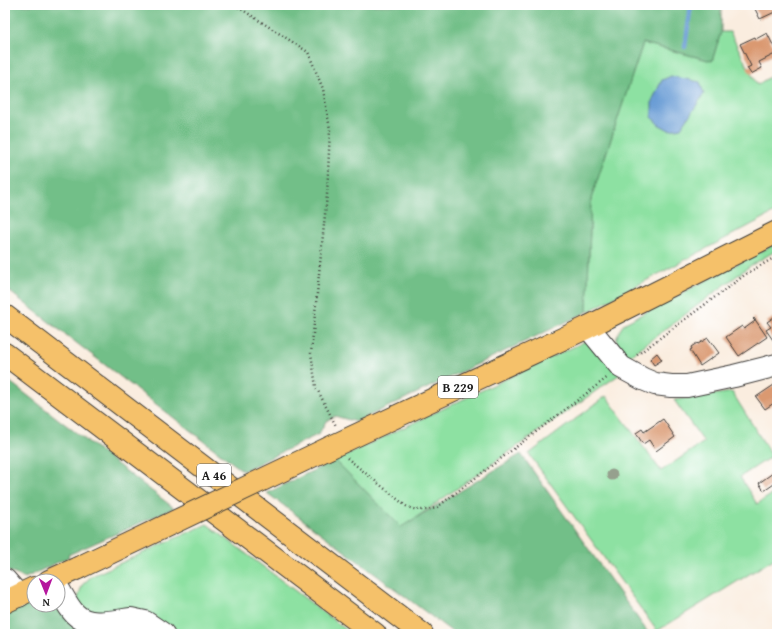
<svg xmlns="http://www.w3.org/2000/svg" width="782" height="639" font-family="'Gentium Book Plus',serif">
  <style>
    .green { fill: #8de1a2; stroke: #547e5f }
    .forest { fill: #72bf88; stroke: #476e52 }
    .water { fill: #6a9dd5; stroke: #435c78 }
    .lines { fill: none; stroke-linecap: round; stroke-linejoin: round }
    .stream { stroke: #6a9dd5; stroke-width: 4.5 }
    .building { fill: #da9971 }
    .minor-casing { stroke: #3d3b39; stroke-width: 24 }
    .major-casing { stroke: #3d3b39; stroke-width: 24 }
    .highway-casing { stroke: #3d3b39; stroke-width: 24 }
    .path { stroke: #3d3b39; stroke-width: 2.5; stroke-dasharray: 1 3; stroke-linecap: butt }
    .minor { stroke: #fff; stroke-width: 22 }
    .major { stroke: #f5c16b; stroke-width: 22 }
    .highway { stroke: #f5c16b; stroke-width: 22 }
    .major-bridge-casing { stroke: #3d3b39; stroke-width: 24; stroke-linecap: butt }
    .major-bridge { stroke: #f5c16b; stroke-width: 22 }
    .tree { fill: #96a08e }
    .labels { text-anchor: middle; stroke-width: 3.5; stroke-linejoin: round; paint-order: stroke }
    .shield { fill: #fff; stroke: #606060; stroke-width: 1 }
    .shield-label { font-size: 13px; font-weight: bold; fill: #1c1c1c }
  </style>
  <rect width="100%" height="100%" fill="#fff"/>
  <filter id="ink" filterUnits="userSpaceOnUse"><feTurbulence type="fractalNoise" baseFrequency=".025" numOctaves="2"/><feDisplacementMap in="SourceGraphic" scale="8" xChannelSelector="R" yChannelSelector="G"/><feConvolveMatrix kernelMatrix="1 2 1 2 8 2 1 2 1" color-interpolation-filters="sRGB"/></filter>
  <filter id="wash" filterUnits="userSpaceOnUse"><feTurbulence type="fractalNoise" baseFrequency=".012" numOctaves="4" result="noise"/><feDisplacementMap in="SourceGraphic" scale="16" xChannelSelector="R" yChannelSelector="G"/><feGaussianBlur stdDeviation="0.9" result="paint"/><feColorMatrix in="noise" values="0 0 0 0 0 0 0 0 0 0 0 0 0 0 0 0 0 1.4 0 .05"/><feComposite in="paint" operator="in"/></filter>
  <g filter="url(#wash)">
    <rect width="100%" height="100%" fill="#faeddf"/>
    <g class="green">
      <path d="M 721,32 L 730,32 L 757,85 L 777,72 L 777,211 L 587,312 L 591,199 L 643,43 L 712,61 Z"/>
      <path d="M 777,243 L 777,250 L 750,266 L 627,358 C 614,343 613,338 625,323 Z"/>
      <path d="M 588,340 L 620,374 L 401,528 L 335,460 Z"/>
      <path d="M 732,392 L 772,456 L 740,477 L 757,504 L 777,491 L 777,557 L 657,631 L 529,454 L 606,396 L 661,471 L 704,442 L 674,400 Z"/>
      <path d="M 207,524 L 352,634 L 175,634 L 146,618 L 86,616 L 73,600 L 78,598 L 82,585 L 92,576 Z"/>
    </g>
    <g class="forest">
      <path d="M 5,5 L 721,5 L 721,32 L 712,61 L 643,43 L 591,199 L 587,312 L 356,422 L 335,416 L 326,421 L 319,434 L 243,471 L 5,288 Z"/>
      <path d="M 5,378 L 174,508 L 68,555 L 69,557 L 25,578 L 5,570 Z"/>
      <path d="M 521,454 L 649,634 L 455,634 L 267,493 L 335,460 L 401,527 Z"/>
      <path d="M 34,599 L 34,605 L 58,605 L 96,626 L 96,634 L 5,634 L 5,614 Z"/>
    </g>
    <path class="water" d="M 671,76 L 700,82 L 704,94 L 681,128 L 669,130 L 658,124 L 652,117 L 652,101 L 662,80 Z"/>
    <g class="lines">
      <path class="stream" d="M 685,47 L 691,5"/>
    </g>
    <g id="blocks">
      <g class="building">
        <path d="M 753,5 L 777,5 L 777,11 L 760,19 Z"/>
        <path d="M 767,33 L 777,53 L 759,62 L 762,68 L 751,74 L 747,68 L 751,66 L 740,44 L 755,37 L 756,39 Z"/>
        <path d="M 777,315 L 777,337 L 773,340 L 766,330 L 771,327 L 767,322 Z"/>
        <path d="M 754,318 L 767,337 L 739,356 L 726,337 L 742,326 L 744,329 L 755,321 L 753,319 Z"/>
        <path d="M 708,338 L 719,353 L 700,366 L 690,350 L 692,349 L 691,347 L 697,343 L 698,344 Z"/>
        <path d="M 657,353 L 662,360 L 654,365 L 650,359 Z"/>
        <path d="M 777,383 L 777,401 L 765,409 L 756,397 Z"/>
        <path d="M 663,419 L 675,437 L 656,451 L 649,440 L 643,444 L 636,433 L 642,429 L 644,432 Z"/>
        <path d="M 777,470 L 777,482 L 764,491 L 759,483 Z"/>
      </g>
    </g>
  </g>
  <g filter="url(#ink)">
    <use href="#blocks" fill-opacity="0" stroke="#3d3b39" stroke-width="1"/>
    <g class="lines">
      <g class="minor-casing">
        <g id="minor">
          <path d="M 588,327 L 621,367 L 643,379 L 655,384 L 671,386 L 687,386 L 734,376 L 777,365"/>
          <path d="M 5,580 L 19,596"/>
          <path d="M 58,588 C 63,596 68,607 75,614 C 88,628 114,621 131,619 L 145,622 L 163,634"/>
        </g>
      </g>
      <g class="major-casing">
        <g id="major">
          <path d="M 329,448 L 588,327 L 777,232"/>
          <path d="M 49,581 L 78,568"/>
          <path d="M 5,602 L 34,588"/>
        </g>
      </g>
      <g class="highway-casing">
        <g id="highway">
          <path d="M 5,316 L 422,634"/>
          <path d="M 5,354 L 375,634"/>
        </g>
      </g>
      <g class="path">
        <path d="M 235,5 L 308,52 L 323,89 L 330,129 L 327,195 L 311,353 L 316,387 L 336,426"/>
        <path d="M 637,355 L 746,274 L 777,256"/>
        <path d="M 347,458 L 406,506 C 416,511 425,511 436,508 L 608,377"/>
      </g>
      <use href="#minor" class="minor"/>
      <use href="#major" class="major"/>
      <use href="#highway" class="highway"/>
      <g class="major-bridge-casing">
        <path id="major-bridge" d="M 78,568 L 329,448"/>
      </g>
      <use href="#major-bridge" class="major-bridge"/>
    </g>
    <circle class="tree" cx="612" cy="475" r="5.5"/>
  </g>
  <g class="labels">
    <g class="shield">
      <rect x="438" y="376" width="40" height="22" rx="3"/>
      <rect x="197" y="464" width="34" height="22" rx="3"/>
    </g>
    <g class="shield-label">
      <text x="458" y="392">B 229</text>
      <text x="214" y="480">A 46</text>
    </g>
  </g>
  <rect width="782" height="639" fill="none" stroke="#fff" stroke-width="20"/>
  <g transform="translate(46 593) rotate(179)"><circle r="19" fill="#ffffff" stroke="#a4a4a4"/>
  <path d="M0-3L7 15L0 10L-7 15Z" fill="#b5179e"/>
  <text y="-6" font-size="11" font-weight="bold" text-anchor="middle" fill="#1c1c1c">N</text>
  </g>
</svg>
